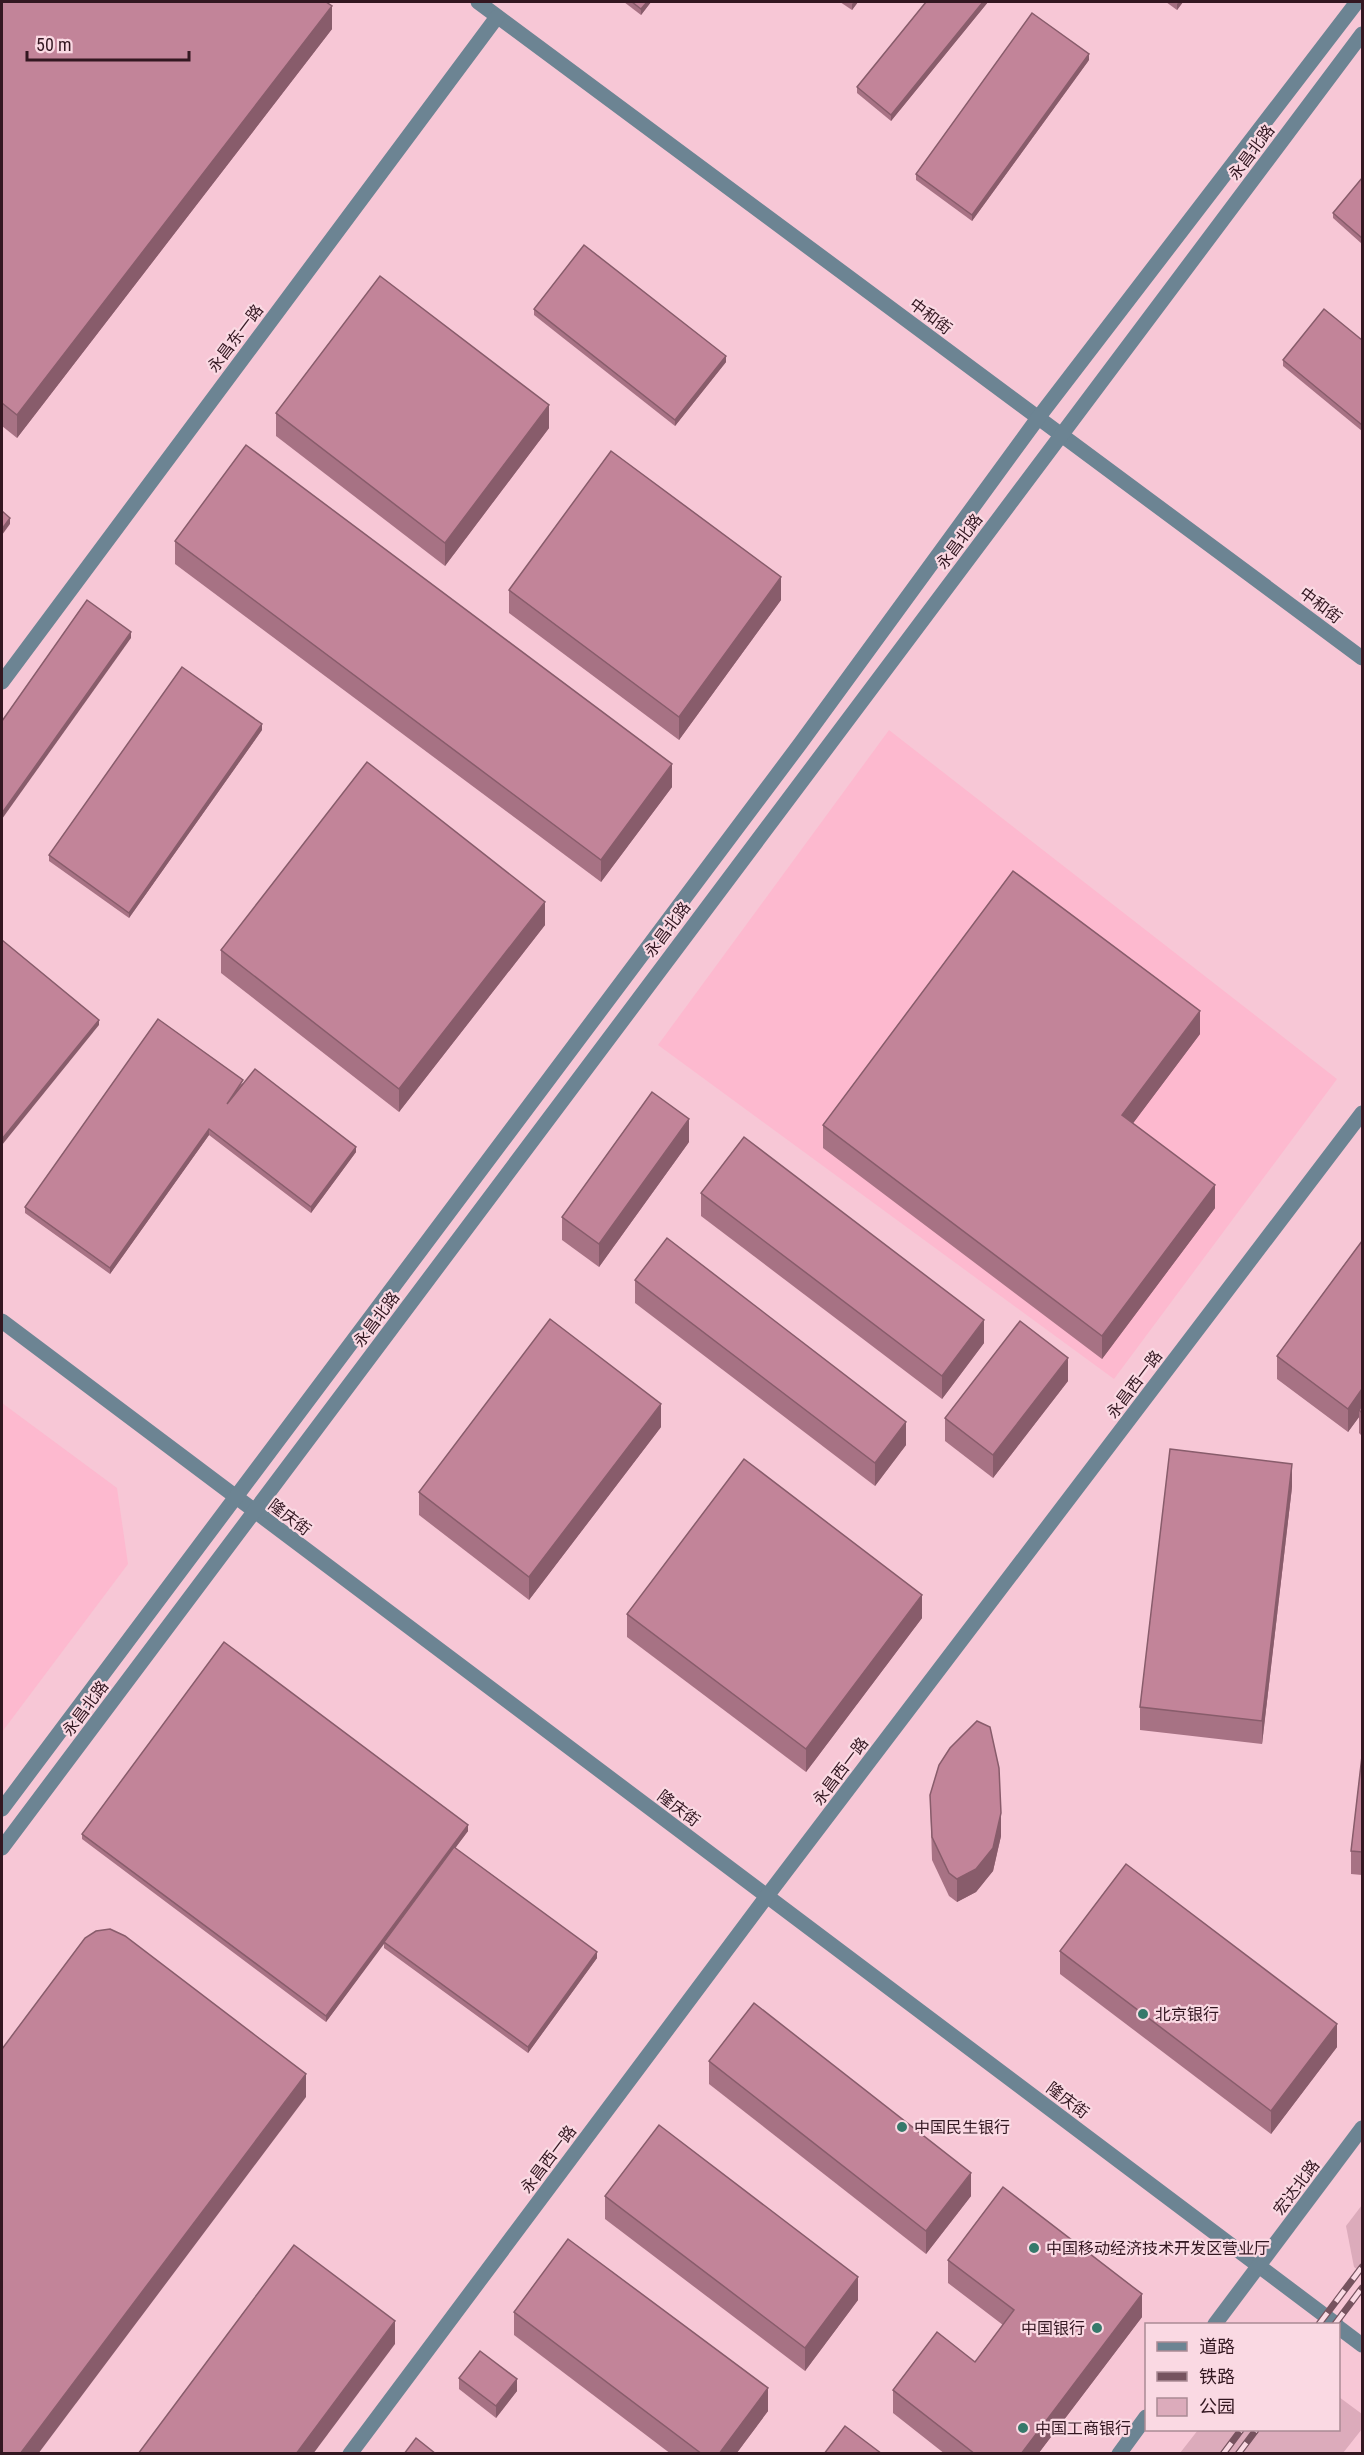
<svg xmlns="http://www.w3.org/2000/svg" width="1364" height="2455" font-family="'Roboto Condensed','Noto Sans SC',sans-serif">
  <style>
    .built { fill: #fdb9cf }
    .green { fill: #dcabbb }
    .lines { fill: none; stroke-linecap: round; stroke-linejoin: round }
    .minor { stroke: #6c8493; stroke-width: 15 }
    .rail-casing { stroke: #76535f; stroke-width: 7 }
    .rail { stroke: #fad9e3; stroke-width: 4.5; stroke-dasharray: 14; stroke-linecap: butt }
    .wall { fill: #a77284 }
    .shaded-wall { fill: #885c6b }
    .building { fill: #c28499; stroke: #885c6b; stroke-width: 1.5 }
    .poi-dot { fill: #36796b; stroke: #fad9e3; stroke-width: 2 }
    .labels { text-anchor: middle; stroke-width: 4.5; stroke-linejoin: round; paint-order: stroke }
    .street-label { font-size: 16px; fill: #331721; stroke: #fad9e3 }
    .poi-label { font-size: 16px; fill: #331721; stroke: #fad9e3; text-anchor: start }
  </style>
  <rect width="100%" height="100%" fill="#f7c7d6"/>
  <g class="built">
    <path d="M 889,730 L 1337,1079 L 1114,1379 L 658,1045 Z"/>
    <path d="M 2,1403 L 117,1488 L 128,1564 L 2,1732 Z"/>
  </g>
  <g class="green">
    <path d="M 1362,2205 L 1362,2273 L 1354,2267 L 1346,2226 Z"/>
    <path d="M 1339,2397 L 1362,2414 L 1362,2429 L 1343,2453 L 1180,2453 L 1198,2430 L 1338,2430 Z"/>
  </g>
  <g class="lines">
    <g class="minor">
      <path d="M 478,2 L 1362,658"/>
      <path d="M 2,682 L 497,17"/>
      <path d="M 2,1321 L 1336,2324"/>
      <path d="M 2,1809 L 800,744 L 1038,418 L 1357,2"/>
      <path d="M 2,1848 L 1362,34"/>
      <path d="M 1215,2324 L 1362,2128"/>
      <path d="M 1338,2327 L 1362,2345"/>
      <path d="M 350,2454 L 767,1896 L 1362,1113"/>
      <path d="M 1119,2454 L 1146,2417"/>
    </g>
    <g class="rail-casing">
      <g id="rail">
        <path d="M 1319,2324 L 1362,2267"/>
        <path d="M 1335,2324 L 1362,2288"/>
        <path d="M 1223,2454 L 1241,2430"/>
        <path d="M 1238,2454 L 1256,2430"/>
      </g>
    </g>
    <use href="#rail" class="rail"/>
  </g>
  <g class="wall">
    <path d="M 2,2 L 332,29 L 17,438 L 2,426 Z"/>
    <path d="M 624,2 L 651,2 L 641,15 Z"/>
    <path d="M 840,2 L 858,2 L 852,10 Z"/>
    <path d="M 926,2 L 988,2 L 891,121 L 857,93 L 857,87 Z"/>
    <path d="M 1166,2 L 1183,2 L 1177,10 Z"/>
    <path d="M 1089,60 L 972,221 L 916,180 L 916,174 Z"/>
    <path d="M 1362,178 L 1362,244 L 1333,218 L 1333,213 Z"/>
    <path d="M 534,309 L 726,362 L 675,426 L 534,315 Z"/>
    <path d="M 1362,340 L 1362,431 L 1283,366 L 1283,360 Z"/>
    <path d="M 276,413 L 549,428 L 445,566 L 276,436 Z"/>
    <path d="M 175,541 L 672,787 L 601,882 L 175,564 Z"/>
    <path d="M 509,590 L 781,600 L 679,740 L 509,613 Z"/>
    <path d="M 262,730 L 129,918 L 49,861 L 49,855 Z"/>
    <path d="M 545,925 L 399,1112 L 221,973 L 221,950 Z"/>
    <path d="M 1200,1034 L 1133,1123 L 1215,1208 L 1102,1359 L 823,1148 L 823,1125 Z"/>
    <path d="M 243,1083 L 356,1152 L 311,1213 L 209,1135 L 110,1274 L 25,1213 L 25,1207 Z"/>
    <path d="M 689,1142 L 599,1267 L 562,1240 L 562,1217 Z"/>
    <path d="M 701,1193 L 984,1343 L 942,1399 L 701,1216 Z"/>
    <path d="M 1362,1241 L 1362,1436 L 1359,1433 L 1359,1417 L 1348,1432 L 1277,1379 L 1277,1356 Z"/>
    <path d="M 635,1280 L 906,1445 L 875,1486 L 635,1303 Z"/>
    <path d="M 1068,1381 L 993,1478 L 945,1441 L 945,1418 Z"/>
    <path d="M 661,1427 L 529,1600 L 419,1515 L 419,1492 Z"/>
    <path d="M 1292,1487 L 1262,1744 L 1140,1730 L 1140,1707 Z"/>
    <path d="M 627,1614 L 922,1618 L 806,1772 L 627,1637 Z"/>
    <path d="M 1362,1756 L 1362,1875 L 1351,1874 L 1351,1851 Z"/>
    <path d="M 930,1795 L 1001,1836 L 993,1871 L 976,1892 L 957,1902 L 949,1896 L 932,1860 Z"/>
    <path d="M 468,1831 L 455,1848 L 597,1958 L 528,2053 L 384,1948 L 384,1943 L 326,2022 L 82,1839 L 82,1834 Z"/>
    <path d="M 1060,1951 L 1337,2047 L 1271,2134 L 1060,1974 Z"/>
    <path d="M 709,2061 L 971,2196 L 926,2254 L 709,2084 Z"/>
    <path d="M 605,2196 L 858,2300 L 805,2371 L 605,2219 Z"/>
    <path d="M 948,2260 L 1142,2317 L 1038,2454 L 945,2454 L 893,2413 L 893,2390 L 975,2362 L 1003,2325 L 948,2283 Z"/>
    <path d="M 514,2312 L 768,2411 L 736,2454 L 671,2454 L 514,2335 Z"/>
    <path d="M 459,2378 L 517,2391 L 496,2418 L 459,2389 Z"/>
  </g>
  <g class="shaded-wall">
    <path d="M 647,2 L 651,2 L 641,15 L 641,9 Z"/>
    <path d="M 854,2 L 858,2 L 852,10 L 852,4 Z"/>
    <path d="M 983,2 L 988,2 L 891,121 L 891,115 Z"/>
    <path d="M 1179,2 L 1183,2 L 1177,10 L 1177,4 Z"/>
    <path d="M 332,6 L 332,29 L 17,438 L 17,415 Z"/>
    <path d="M 1089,54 L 1089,60 L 972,221 L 972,215 Z"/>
    <path d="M 726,356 L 726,362 L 675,426 L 675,420 Z"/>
    <path d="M 549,405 L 549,428 L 445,566 L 445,543 Z"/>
    <path d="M 10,518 L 10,524 L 2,535 L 2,529 Z"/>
    <path d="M 781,577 L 781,600 L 679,740 L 679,717 Z"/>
    <path d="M 131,632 L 131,638 L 2,819 L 2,813 Z"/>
    <path d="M 262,724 L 262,730 L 129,918 L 129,913 Z"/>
    <path d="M 672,764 L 672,787 L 601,882 L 601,860 Z"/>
    <path d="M 545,902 L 545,925 L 399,1112 L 399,1089 Z"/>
    <path d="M 1200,1011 L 1200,1034 L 1122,1138 L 1122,1115 Z"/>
    <path d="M 99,1020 L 99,1025 L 2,1145 L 2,1139 Z"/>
    <path d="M 689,1119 L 689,1142 L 599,1267 L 599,1244 Z"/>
    <path d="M 209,1129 L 209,1135 L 110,1274 L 110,1268 Z"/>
    <path d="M 356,1147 L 356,1152 L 311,1213 L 311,1207 Z"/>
    <path d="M 1215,1185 L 1215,1208 L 1102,1359 L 1102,1336 Z"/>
    <path d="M 984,1320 L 984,1343 L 942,1399 L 942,1376 Z"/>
    <path d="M 1068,1358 L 1068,1381 L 993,1478 L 993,1455 Z"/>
    <path d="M 1362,1389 L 1362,1412 L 1359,1410 L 1359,1417 L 1348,1432 L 1348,1409 Z"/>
    <path d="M 661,1404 L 661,1427 L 529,1600 L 529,1577 Z"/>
    <path d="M 906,1422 L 906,1445 L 875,1486 L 875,1463 Z"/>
    <path d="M 1292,1464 L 1292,1487 L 1262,1744 L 1262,1721 Z"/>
    <path d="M 922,1595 L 922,1618 L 806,1772 L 806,1749 Z"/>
    <path d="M 1001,1813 L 1001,1836 L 993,1871 L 976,1892 L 957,1902 L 957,1879 Z"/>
    <path d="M 468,1825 L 468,1831 L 326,2022 L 326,2016 Z"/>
    <path d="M 597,1952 L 597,1958 L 528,2053 L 528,2047 Z"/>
    <path d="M 1337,2024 L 1337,2047 L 1271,2134 L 1271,2111 Z"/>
    <path d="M 306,2074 L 306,2097 L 38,2454 L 20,2454 Z"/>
    <path d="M 971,2173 L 971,2196 L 926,2254 L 926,2231 Z"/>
    <path d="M 858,2277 L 858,2300 L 805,2371 L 805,2348 Z"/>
    <path d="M 1142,2294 L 1142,2317 L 1038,2454 L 1021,2454 Z"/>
    <path d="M 395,2321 L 395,2344 L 313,2454 L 296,2454 Z"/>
    <path d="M 517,2379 L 517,2391 L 496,2418 L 496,2406 Z"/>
    <path d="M 768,2388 L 768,2411 L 736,2454 L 719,2454 Z"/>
  </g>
  <g class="building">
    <path d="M 2,2 L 326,2 L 332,6 L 17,415 L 2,403 Z"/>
    <path d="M 632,2 L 647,2 L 641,9 Z"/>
    <path d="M 926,2 L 983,2 L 891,115 L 857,87 Z"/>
    <path d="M 1032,13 L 1089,54 L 972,215 L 916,174 Z"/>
    <path d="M 1362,178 L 1362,238 L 1333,213 Z"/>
    <path d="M 584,245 L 726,356 L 675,420 L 534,309 Z"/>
    <path d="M 380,276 L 549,405 L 445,543 L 276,413 Z"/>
    <path d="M 1324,309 L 1362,340 L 1362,425 L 1283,360 Z"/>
    <path d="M 246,445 L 672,764 L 601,860 L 175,541 Z"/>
    <path d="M 611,451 L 781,577 L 679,717 L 509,590 Z"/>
    <path d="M 2,511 L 10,518 L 2,529 Z"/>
    <path d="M 87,600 L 131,632 L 2,813 L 2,721 Z"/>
    <path d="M 182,667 L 262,724 L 129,913 L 49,855 Z"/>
    <path d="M 367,762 L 545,902 L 399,1089 L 221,950 Z"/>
    <path d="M 1013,871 L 1200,1011 L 1122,1115 L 1215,1185 L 1102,1336 L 823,1125 Z"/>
    <path d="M 2,940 L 99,1020 L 2,1139 Z"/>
    <path d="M 158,1019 L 243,1080 L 227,1104 L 255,1069 L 356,1147 L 311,1207 L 209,1129 L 110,1268 L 25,1207 Z"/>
    <path d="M 652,1092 L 689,1119 L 599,1244 L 562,1217 Z"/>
    <path d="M 744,1137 L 984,1320 L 942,1376 L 701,1193 Z"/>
    <path d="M 667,1238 L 906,1422 L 875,1463 L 635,1280 Z"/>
    <path d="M 1362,1241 L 1362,1389 L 1348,1409 L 1277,1356 Z"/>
    <path d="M 550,1319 L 661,1404 L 529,1577 L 419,1492 Z"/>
    <path d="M 1020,1321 L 1068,1358 L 993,1455 L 945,1418 Z"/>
    <path d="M 1362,1405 L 1362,1413 L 1359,1410 Z"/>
    <path d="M 1170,1449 L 1292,1464 L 1262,1721 L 1140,1707 Z"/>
    <path d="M 744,1459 L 922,1595 L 806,1749 L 627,1614 Z"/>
    <path d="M 224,1642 L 468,1825 L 326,2016 L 82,1834 Z"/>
    <path d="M 977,1721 L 990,1727 L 999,1768 L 1001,1813 L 993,1848 L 976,1869 L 957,1879 L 949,1873 L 932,1837 L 930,1795 L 939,1765 L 950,1748 Z"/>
    <path d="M 1362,1756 L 1362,1852 L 1351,1851 Z"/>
    <path d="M 454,1847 L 597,1952 L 528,2047 L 384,1942 Z"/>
    <path d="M 1126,1864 L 1337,2024 L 1271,2111 L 1060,1951 Z"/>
    <path d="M 110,1929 L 125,1936 L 306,2074 L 20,2454 L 2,2454 L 2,2049 L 85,1938 L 96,1931 Z"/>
    <path d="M 754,2003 L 971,2173 L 926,2231 L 709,2061 Z"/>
    <path d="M 659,2125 L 858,2277 L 805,2348 L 605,2196 Z"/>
    <path d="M 1003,2187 L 1142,2294 L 1021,2454 L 975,2454 L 893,2390 L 937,2332 L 975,2362 L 1014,2310 L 948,2260 Z"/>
    <path d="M 568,2239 L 768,2388 L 719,2454 L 702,2454 L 514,2312 Z"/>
    <path d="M 294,2245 L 395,2321 L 296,2454 L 138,2454 Z"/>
    <path d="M 480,2351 L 517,2379 L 496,2406 L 459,2378 Z"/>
    <path d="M 845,2426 L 882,2454 L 824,2454 Z"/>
    <path d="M 416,2438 L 436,2454 L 404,2454 Z"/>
  </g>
  <g class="poi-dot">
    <circle cx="1143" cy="2014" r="6"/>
    <circle cx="902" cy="2127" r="6"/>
    <circle cx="1034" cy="2248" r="6"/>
    <circle cx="1097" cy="2328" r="6"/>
    <circle cx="1023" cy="2428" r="6"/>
  </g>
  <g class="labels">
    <g class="street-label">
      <text transform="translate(1251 152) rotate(-53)" y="6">永昌北路</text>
      <text transform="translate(931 316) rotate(37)" y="6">中和街</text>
      <text transform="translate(235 338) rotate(-53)" y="6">永昌东一路</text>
      <text transform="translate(959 541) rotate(-53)" y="6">永昌北路</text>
      <text transform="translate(1321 605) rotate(37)" y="6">中和街</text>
      <text transform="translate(667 929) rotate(-53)" y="6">永昌北路</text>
      <text transform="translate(376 1319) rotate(-53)" y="6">永昌北路</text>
      <text transform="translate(1134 1384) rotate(-53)" y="6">永昌西一路</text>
      <text transform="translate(290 1517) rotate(37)" y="6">隆庆街</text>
      <text transform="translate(85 1708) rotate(-53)" y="6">永昌北路</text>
      <text transform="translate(840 1771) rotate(-53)" y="6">永昌西一路</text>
      <text transform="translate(679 1808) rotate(37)" y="6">隆庆街</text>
      <text transform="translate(1068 2100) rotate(37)" y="6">隆庆街</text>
      <text transform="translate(548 2159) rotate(-53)" y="6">永昌西一路</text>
      <text transform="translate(1296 2187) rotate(-53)" y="6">宏达北路</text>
    </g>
    <g class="poi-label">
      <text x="1155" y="2020">北京银行</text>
      <text x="914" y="2133">中国民生银行</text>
      <text x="1046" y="2254">中国移动经济技术开发区营业厅</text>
      <text x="1085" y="2334" text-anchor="end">中国银行</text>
      <text x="1035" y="2434">中国工商银行</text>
    </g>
  </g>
  <rect width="1364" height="2455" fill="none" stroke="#331721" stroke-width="6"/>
  <rect x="1145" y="2323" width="195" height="108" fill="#fad9e3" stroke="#aa8b95" stroke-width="1.5"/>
  <rect x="1157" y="2342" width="30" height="9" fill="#6c8493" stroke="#aa8b95" stroke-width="1.5"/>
  <text x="1199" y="2353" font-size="18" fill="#331721">道路</text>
  <rect x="1157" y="2372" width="30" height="9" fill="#76535f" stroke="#aa8b95" stroke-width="1.5"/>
  <text x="1199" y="2383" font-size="18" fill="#331721">铁路</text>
  <rect x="1157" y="2398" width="30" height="18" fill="#dcabbb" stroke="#aa8b95" stroke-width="1.5"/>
  <text x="1199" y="2413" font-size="18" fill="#331721">公园</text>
  <path d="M27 51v9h162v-9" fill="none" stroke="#331721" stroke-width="3"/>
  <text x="36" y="51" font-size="18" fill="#331721" stroke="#fad9e3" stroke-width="4.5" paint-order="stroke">50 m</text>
</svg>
